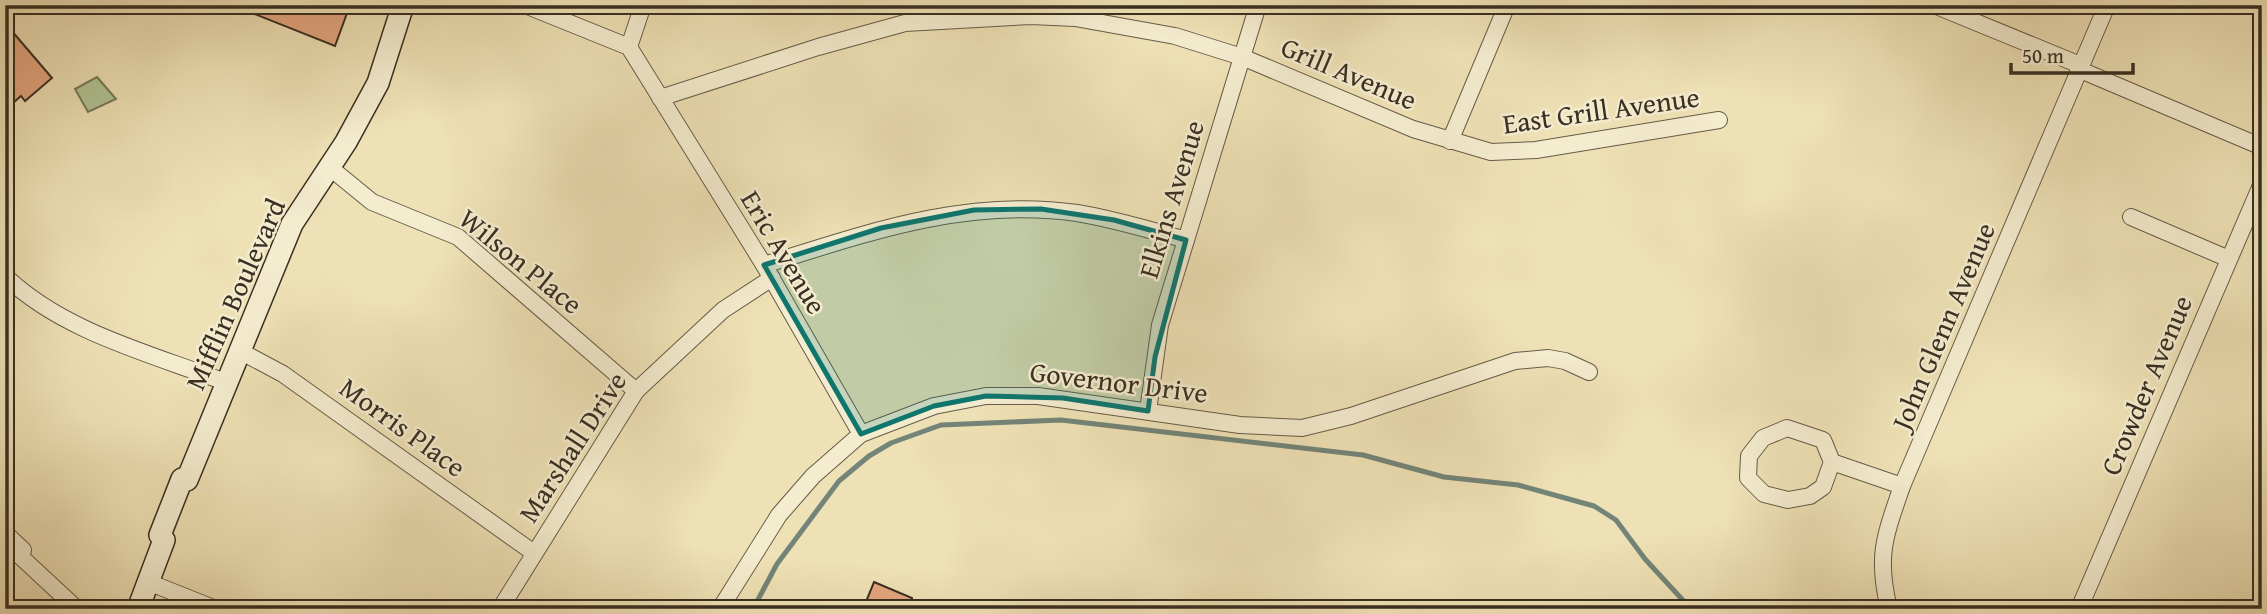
<svg xmlns="http://www.w3.org/2000/svg" width="2267" height="614" font-family="'Gentium Book Plus',serif">
  <style>
    .green { fill: #b2c493; stroke: #767a5a; stroke-width: 2 }
    .lines { fill: none; stroke-linecap: round; stroke-linejoin: round }
    .stream { stroke: #738478; stroke-width: 5 }
    .building { fill: #e3a57e; stroke: #392f22; stroke-width: 2 }
    .street-casing { stroke: #665c47; stroke-width: 18 }
    .secondary-casing { stroke: #392f22; stroke-width: 24 }
    .street { stroke: #f4eccf; stroke-width: 16 }
    .secondary { stroke: #f4eccf; stroke-width: 21 }
    .marked { fill: #0f766e; fill-opacity: 0.2; stroke: #0f766e; stroke-width: 5; stroke-linejoin: round }
    .labels { text-anchor: middle; stroke-width: 5; stroke-linejoin: round; paint-order: stroke }
    .street-label { font-size: 28px; fill: #392f22; stroke: #f4eccf }
  </style>
  <rect width="100%" height="100%" fill="#eee1b5"/>
  <filter id="stains"><feTurbulence type="fractalNoise" baseFrequency=".00286" numOctaves="4"/><feColorMatrix values="0 0 0 0 .2 0 0 0 0 .09 0 0 0 0 .02 0 0 0 .5 -.17"/></filter>
  <radialGradient id="worn" r=".72"><stop offset=".6" stop-color="#630" stop-opacity="0"/><stop offset="1" stop-color="#630" stop-opacity=".3"/></radialGradient>
  <path class="green" d="M 97,77 L 116,99 L 88,112 L 75,89 Z"/>
  <g class="lines">
    <path class="stream" d="M 753,609 L 777,564 L 839,481 L 869,456 L 891,443 L 941,425 L 1061,420 L 1363,455 L 1444,477 L 1518,485 L 1594,506 L 1616,520 L 1645,559 L 1691,609"/>
  </g>
  <g class="building">
    <path d="M 232,5 L 350,5 L 335,46 Z"/>
    <path d="M 5,23 L 52,78 L 25,101 L 21,96 L 5,110 Z"/>
    <path d="M 874,582 L 912,598 L 908,609 L 863,609 Z"/>
  </g>
  <g class="lines">
    <g class="street-casing">
      <g id="street">
        <path d="M 525,5 L 629,47 L 764,265 L 861,434"/>
        <path d="M 1934,5 L 2080,65"/>
        <path d="M 629,47 L 643,5"/>
        <path d="M 2078,69 L 2262,147"/>
        <path d="M 660,98 L 818,47 L 905,23 L 1031,16 L 1075,18 L 1175,36 L 1242,57 L 1413,129 L 1491,152 L 1536,150 L 1719,120"/>
        <path d="M 1450,141 L 1507,5"/>
        <path d="M 328,166 L 372,202 L 458,237 L 636,391"/>
        <path d="M 2131,217 L 2229,259"/>
        <path d="M 764,265 C 867,233 967,197 1077,213 C 1114,219 1150,230 1186,240"/>
        <path d="M 5,276 C 63,332 152,354 225,382"/>
        <path d="M 238,350 L 283,374 L 534,553"/>
        <path d="M 1148,411 L 1160,325 L 1258,5"/>
        <path d="M 1832,462 L 1823,487 L 1810,496 L 1788,500 L 1764,494 L 1748,478 L 1749,456 L 1763,438 L 1787,428 L 1823,440 L 1832,462 L 1902,486"/>
        <path d="M 5,533 L 23,550 L 21,557 L 77,609"/>
        <path d="M 148,582 L 216,609"/>
        <path d="M 500,609 L 636,391 L 723,310 L 772,278"/>
        <path d="M 720,609 L 779,515 L 813,476 L 861,434 L 934,406 L 986,396 L 1038,396 L 1240,425 L 1302,428 L 1351,416 L 1515,361 L 1548,358 L 1565,361 L 1589,372"/>
        <path d="M 1889,609 C 1876,555 1885,536 1902,486 L 2107,5"/>
        <path d="M 2079,609 L 2262,183"/>
      </g>
    </g>
    <g class="secondary-casing">
      <path id="secondary" d="M 138,609 L 164,540 L 160,535 L 182,479 L 187,480 L 292,224 L 346,142 L 378,83 L 403,5"/>
    </g>
    <use href="#street" class="street"/>
    <use href="#secondary" class="secondary"/>
  </g>
  <path class="marked" d="M 1041,209 L 1114,220 L 1186,240 L 1155,357 L 1148,411 L 1063,398 L 986,396 L 934,406 L 861,434 L 764,265 L 881,228 L 974,210 Z"/>
  <g class="labels">
    <g class="street-label">
      <text transform="translate(1349 73) rotate(23)" y="10">Grill Avenue</text>
      <text transform="translate(1601 110) rotate(-8)" y="10">East Grill Avenue</text>
      <text transform="translate(1171 199) rotate(-73)" y="10">Elkins Avenue</text>
      <text transform="translate(784 252) rotate(59)" y="10">Eric Avenue</text>
      <text transform="translate(521 261) rotate(39)" y="10">Wilson Place</text>
      <text transform="translate(235 294) rotate(-66)" y="10">Mifflin Boulevard</text>
      <text transform="translate(1943 326) rotate(-67)" y="10">John Glenn Avenue</text>
      <text transform="translate(1119 382) rotate(7)" y="10">Governor Drive</text>
      <text transform="translate(2146 385) rotate(-67)" y="10">Crowder Avenue</text>
      <text transform="translate(403 427) rotate(36)" y="10">Morris Place</text>
      <text transform="translate(572 447) rotate(-57)" y="10">Marshall Drive</text>
    </g>
  </g>
  <rect width="2267" height="614" fill="none" stroke="#eee1b5" stroke-width="28"/>
  <rect x="7" y="7" width="2253" height="600" fill="none" stroke="#392f22" stroke-width="3.5"/>
  <rect x="14" y="14" width="2239" height="586" fill="none" stroke="#392f22" stroke-width="2"/>
  <path d="M2011 63v10h122v-10" fill="none" stroke="#392f22" stroke-width="3.5"/>
  <text x="2022" y="63" font-size="21" fill="#392f22" stroke="#f4eccf" stroke-width="5" paint-order="stroke">50 m</text>
  <rect width="100%" height="100%" filter="url(#stains)"/>
  <rect width="100%" height="100%" fill="url(#worn)"/>
</svg>
